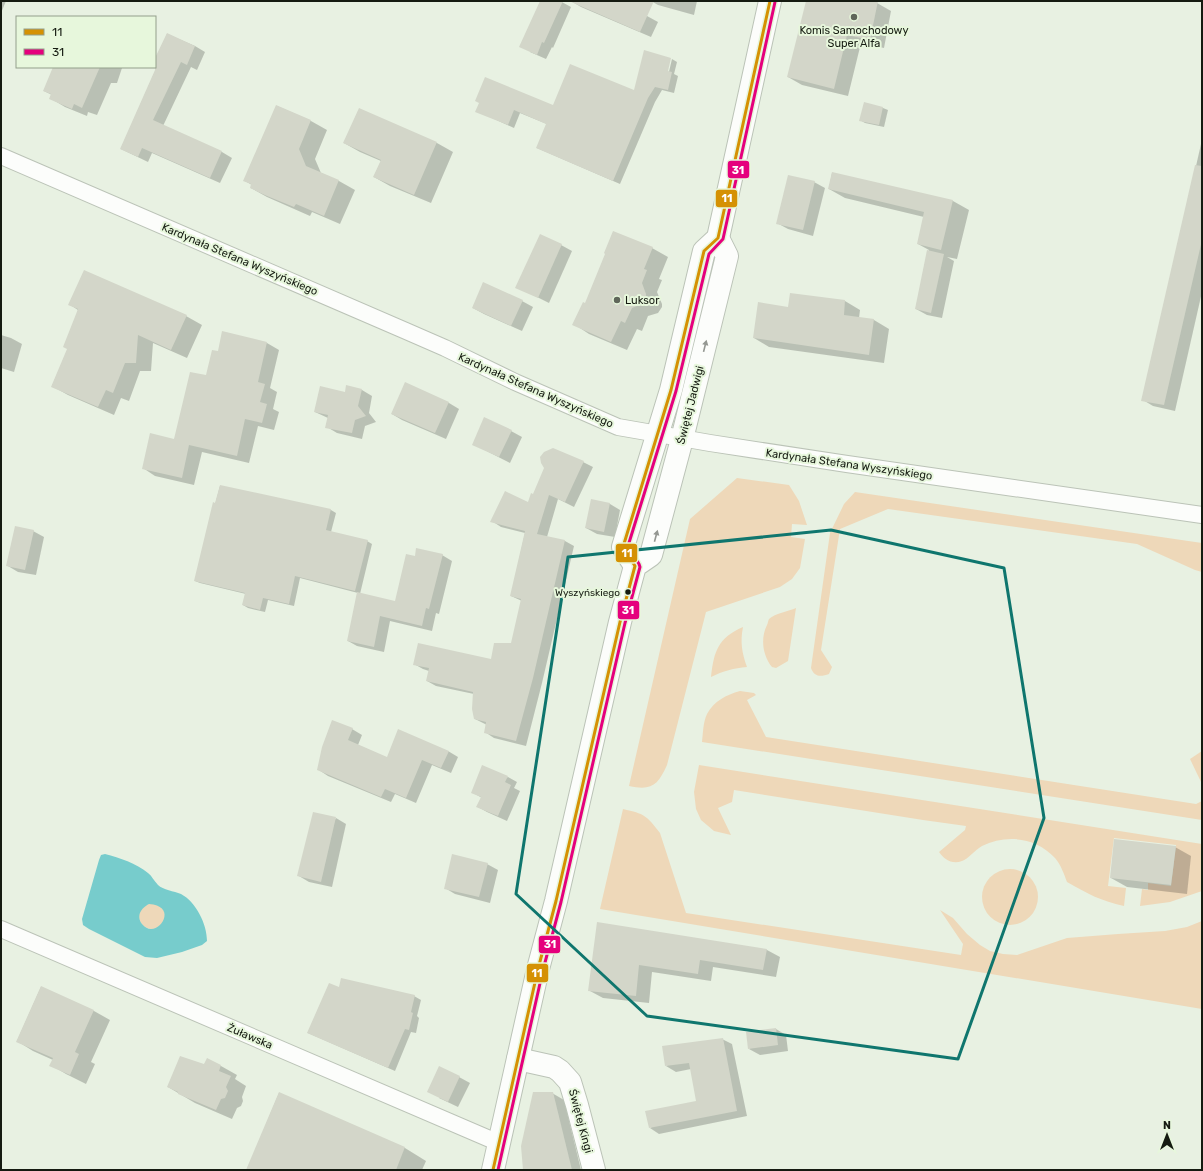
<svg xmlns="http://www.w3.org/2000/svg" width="1203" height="1171" font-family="Rubik,sans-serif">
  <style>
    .green { fill: #eed8b9 }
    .water { fill: #7cc; fill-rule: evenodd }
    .shadow { fill: #0003 }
    .building { fill: #d3d6c9 }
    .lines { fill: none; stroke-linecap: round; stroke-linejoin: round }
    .street-casing { stroke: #bbc3b7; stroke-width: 18 }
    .secondary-casing { stroke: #bbc3b7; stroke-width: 24 }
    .street { stroke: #fcfdfb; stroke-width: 16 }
    .secondary { stroke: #fcfdfb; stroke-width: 22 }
    .bus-1-casing { stroke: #e7f7dc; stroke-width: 6 }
    .bus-2-casing { stroke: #e7f7dc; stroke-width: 6 }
    .bus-1 { stroke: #d59103; stroke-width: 3 }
    .bus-2 { stroke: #e5007d; stroke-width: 3 }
    .oneway { fill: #949792 }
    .marked { fill: none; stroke: #0f766e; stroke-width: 3; stroke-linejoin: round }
    .poi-dot { fill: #5f665a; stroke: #e7f7dc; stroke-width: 1.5 }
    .bus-dot { fill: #151b11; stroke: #e7f7dc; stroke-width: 1.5 }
    .labels { text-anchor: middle; stroke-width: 4; stroke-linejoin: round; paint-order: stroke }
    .bus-label { font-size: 10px; fill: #151b11; stroke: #e7f7dc; text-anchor: end }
    .poi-label { font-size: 11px; fill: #151b11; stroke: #e7f7dc }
    .street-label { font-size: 11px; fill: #151b11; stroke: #e7f7dc }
    .line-badge { stroke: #e7f7dc; stroke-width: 1.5 }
    .badge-label { font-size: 11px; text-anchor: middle; font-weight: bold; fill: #fff }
  </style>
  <rect width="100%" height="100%" fill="#e8f1e2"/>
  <g class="green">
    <path d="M 737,478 L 789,485 L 799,501 L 807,525 L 792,524 L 791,537 L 805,539 L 800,568 L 792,579 L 780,587 L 706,612 L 667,765 C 658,785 652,791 629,786 L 690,519 Z"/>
    <path d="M 855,492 L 1202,543 L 1202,572 L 1195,570 L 1137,544 L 888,509 L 840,529 L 821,650 L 832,667 L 829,674 C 821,677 814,677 811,668 L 830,533 L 844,504 Z"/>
    <path d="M 796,608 L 788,661 L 776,668 L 772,667 C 763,656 760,639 767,625 C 768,623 768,621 769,619 C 774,614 789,611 796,608 Z"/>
    <path d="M 743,627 C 740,642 742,653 747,667 C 734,668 723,671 711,677 C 714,651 718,638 743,627 Z"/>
    <path d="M 740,691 L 754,693 L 756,695 L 747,700 L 766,737 L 1196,804 L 1202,801 L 1202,820 L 702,742 C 703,734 703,722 707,714 C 714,701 726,695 740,691 Z"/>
    <path d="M 1202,751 L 1202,784 L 1190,759 Z"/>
    <path d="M 699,765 L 1202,844 L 1202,891 L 1170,902 L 1140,906 L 1142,889 L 1148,890 L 1148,883 L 1171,886 L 1176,845 L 1114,838 L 1108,886 L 1126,888 L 1124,906 C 1101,901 1088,894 1067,882 C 1064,874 1061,865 1055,858 C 1036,837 1006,834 982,846 C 975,850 968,859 962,861 C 952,865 944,859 939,852 L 965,830 L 966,826 L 923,820 L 734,790 L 732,802 L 718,808 L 731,835 L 714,831 L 701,820 L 696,809 L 694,792 Z"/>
    <path d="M 623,809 C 645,814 646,815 660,833 L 686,913 L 961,955 L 963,944 L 940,910 L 953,918 L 967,934 L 980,945 L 990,951 L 1003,954 L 1017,955 L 1067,938 L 1118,934 L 1165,931 L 1187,927 L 1202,921 L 1202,1009 L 600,909 Z"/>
    <circle cx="1010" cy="897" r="28"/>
    <circle cx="152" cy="916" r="13"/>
  </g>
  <path class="water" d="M 105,854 C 120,858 136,863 148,873 C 152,876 154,881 158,885 C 163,890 174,891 181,894 C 196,902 207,924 207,941 L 202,945 L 182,952 L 157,958 L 145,957 L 89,929 L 83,925 L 82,919 L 99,860 L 101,855 ZM 149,904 C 181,906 156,942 142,924 C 136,916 141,908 149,904 Z"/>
  <g class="shadow">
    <path d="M 1,1 L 6,1 L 1,13 Z"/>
    <path d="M 541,1 L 560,1 L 571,7 L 553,48 L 552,47 L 546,59 L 530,52 Z"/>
    <path d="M 571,1 L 613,1 L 647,16 L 658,22 L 651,37 L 581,7 Z"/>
    <path d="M 651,1 L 697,1 L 694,15 L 658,5 Z"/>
    <path d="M 807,1 L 868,1 L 877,3 L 891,11 L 884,48 L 861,43 L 848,96 L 802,85 L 788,77 Z"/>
    <path d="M 167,34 L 195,46 L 205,52 L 197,70 L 191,67 L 163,126 L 222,152 L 232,158 L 220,183 L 152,153 L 148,162 L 121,149 L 157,67 L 155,66 L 155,61 Z"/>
    <path d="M 672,59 L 677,62 L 674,74 L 678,76 L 674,93 L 662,90 L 655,102 L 620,184 L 537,148 L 547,124 L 520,113 L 514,128 L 477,111 L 554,106 L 634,91 L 666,75 L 668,76 Z"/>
    <path d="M 54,67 L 121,67 L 122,68 L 117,83 L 111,83 L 97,115 L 88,112 L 87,116 L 65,107 L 50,98 L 52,95 L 44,91 Z"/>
    <path d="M 865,103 L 883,108 L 888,110 L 884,127 L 865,123 L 860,120 Z"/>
    <path d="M 277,106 L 311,121 L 327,130 L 315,159 L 321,173 L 339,181 L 355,190 L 340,224 L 312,212 L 310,216 L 267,197 L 251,188 L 252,185 L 245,181 Z"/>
    <path d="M 344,143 L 437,143 L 453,152 L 431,203 L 390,186 L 374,177 L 381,161 L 360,152 Z"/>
    <path d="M 1201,144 L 1202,144 L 1202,292 L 1175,411 L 1153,406 L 1143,400 Z"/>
    <path d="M 832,173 L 953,201 L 969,210 L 957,259 L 947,257 L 954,261 L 942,318 L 927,315 L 916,309 L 929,250 L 918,244 L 924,217 L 845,198 L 829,189 Z"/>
    <path d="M 814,182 L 825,188 L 813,236 L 788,229 L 777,223 Z"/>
    <path d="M 561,245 L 572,251 L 549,303 L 517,287 Z"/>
    <path d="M 652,248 L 668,257 L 659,279 L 662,280 L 657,292 L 662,304 L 662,307 L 658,313 L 648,316 L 642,331 L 637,329 L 627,350 L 589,334 L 574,324 L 586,304 Z"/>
    <path d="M 522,301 L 533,307 L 522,331 L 484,314 L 473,308 Z"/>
    <path d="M 845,301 L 860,310 L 859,318 L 874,320 L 889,329 L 884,363 L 769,347 L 754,338 L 789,308 Z"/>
    <path d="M 69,304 L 186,316 L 202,325 L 187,358 L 153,343 L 151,371 L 140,371 L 129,401 L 121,398 L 114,415 L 68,395 L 52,386 L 68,349 L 78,310 Z"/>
    <path d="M 1,335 L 11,338 L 22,344 L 14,372 L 1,368 Z"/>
    <path d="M 267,343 L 279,350 L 270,388 L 277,392 L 273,409 L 279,412 L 274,430 L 258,426 L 249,463 L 202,452 L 194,485 L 155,476 L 143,468 L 174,440 L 219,353 Z"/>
    <path d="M 405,384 L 449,403 L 459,409 L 446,439 L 402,420 L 392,414 Z"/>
    <path d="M 362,390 L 372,396 L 369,413 L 376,422 L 365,426 L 362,439 L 337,433 L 327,427 L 328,418 L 315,412 L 345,393 Z"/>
    <path d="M 511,431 L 522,437 L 510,463 L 473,444 Z"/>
    <path d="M 583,462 L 593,467 L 574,507 L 558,499 L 547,537 L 565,541 L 574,546 L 542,683 L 526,746 L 494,738 L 485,732 L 487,725 L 475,719 L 474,694 L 436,686 L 427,681 L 429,671 L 423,669 L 414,664 L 492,660 L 512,644 L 522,601 L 511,596 L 525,533 L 501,527 L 492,521 L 528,503 L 534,495 Z"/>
    <path d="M 220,486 L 331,510 L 336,513 L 331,532 L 367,541 L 372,544 L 360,594 L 396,602 L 415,557 L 442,555 L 452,561 L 439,614 L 436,613 L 432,631 L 390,621 L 384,652 L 357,646 L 348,641 L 358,593 L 300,578 L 294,606 L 268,600 L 265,612 L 248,608 L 243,605 L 246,594 L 200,583 L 195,581 Z"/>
    <path d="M 592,500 L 610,504 L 620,510 L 615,537 L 597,534 L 586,528 Z"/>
    <path d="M 33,531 L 44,537 L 36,575 L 18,572 L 8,566 Z"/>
    <path d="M 352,729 L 362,735 L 358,745 L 387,758 L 448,751 L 458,757 L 451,773 L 432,765 L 416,803 L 395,794 L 391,802 L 328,776 L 319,770 Z"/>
    <path d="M 508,777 L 517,782 L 514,788 L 520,791 L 507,821 L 487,812 L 478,807 L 482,798 L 472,792 Z"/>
    <path d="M 336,818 L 346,824 L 332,887 L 309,882 L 299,876 Z"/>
    <path d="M 1175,847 L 1191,856 L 1187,894 L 1127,887 L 1111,878 Z"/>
    <path d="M 487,864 L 498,870 L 490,903 L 455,894 L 445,888 Z"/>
    <path d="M 598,923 L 767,950 L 780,957 L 776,977 L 713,967 L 711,981 L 652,972 L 649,1003 L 603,998 L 590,991 Z"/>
    <path d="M 41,987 L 94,1011 L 110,1020 L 91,1062 L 95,1064 L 86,1084 L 66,1074 L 51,1065 L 53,1060 L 33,1051 L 17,1041 Z"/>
    <path d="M 340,988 L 414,996 L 421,1000 L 417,1016 L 419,1018 L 416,1033 L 411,1032 L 395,1071 L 308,1033 Z"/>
    <path d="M 776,1029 L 786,1035 L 788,1051 L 760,1055 L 749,1049 Z"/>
    <path d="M 722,1039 L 732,1044 L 747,1116 L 659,1134 L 650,1128 L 698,1102 L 691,1069 L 676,1072 L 666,1066 Z"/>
    <path d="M 207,1060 L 221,1066 L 237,1075 L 235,1079 L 246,1086 L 242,1097 L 243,1101 L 241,1106 L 237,1108 L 232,1119 L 195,1103 L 168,1087 L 204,1065 Z"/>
    <path d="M 459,1077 L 470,1083 L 458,1107 L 439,1098 Z"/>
    <path d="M 279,1093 L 405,1148 L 426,1161 L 422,1170 L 247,1170 Z"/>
    <path d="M 552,1093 L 564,1100 L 581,1170 L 524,1170 Z"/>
  </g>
  <g class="building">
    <path d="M 540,1 L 563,1 L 544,43 L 542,42 L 537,55 L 519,47 Z"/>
    <path d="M 569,1 L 654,1 L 640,32 Z"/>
    <path d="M 806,1 L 878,1 L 870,40 L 847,35 L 834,89 L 787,77 Z"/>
    <path d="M 167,33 L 195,46 L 187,65 L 181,62 L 153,120 L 222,151 L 210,178 L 142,148 L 138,157 L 120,149 L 155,70 L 155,58 Z"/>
    <path d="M 644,50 L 671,58 L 668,71 L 672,72 L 668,90 L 655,87 L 648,98 L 613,181 L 536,148 L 546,124 L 514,110 L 508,125 L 475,112 L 479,103 L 475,101 L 485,77 L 553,105 L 570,64 L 634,90 Z"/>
    <path d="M 53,67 L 100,67 L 82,108 L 74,104 L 72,109 L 49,99 L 51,94 L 43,91 Z"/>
    <path d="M 864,102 L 883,107 L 879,125 L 859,121 Z"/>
    <path d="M 276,105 L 311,120 L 299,149 L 306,166 L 339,180 L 324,216 L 296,204 L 294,207 L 267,196 L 250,188 L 251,184 L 243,181 Z"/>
    <path d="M 359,108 L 437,142 L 414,195 L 373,177 L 381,160 L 343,143 Z"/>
    <path d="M 1195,165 L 1202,166 L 1202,240 L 1164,405 L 1141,401 Z"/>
    <path d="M 832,172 L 953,200 L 941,250 L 917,244 L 924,212 L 828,189 Z"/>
    <path d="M 788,175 L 815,181 L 803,230 L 776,224 Z"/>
    <path d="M 613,231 L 653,247 L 644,269 L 647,270 L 642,283 L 646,294 L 646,298 L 642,304 L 632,308 L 625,323 L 621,321 L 611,342 L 572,325 L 583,302 L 585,303 L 605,254 L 604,253 Z"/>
    <path d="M 540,234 L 562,244 L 538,298 L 515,288 Z"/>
    <path d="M 927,250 L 944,254 L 931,313 L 915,309 Z"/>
    <path d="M 84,270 L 187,315 L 171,350 L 138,335 L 136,363 L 125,363 L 113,393 L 106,390 L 98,407 L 51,387 L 67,349 L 63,347 L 78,309 L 68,305 Z"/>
    <path d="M 483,282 L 523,300 L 511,326 L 472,308 Z"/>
    <path d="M 790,293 L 845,300 L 844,315 L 874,319 L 869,355 L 753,338 L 758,302 L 788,307 Z"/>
    <path d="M 222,331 L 267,342 L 258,382 L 265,384 L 260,402 L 267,404 L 262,423 L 245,419 L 237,456 L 189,445 L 182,478 L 142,469 L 150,433 L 174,439 L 190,372 L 206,375 L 212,350 L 218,351 Z"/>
    <path d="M 405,382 L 449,402 L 435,433 L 391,414 Z"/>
    <path d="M 346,385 L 362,389 L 358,406 L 366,416 L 355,420 L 352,433 L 325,428 L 328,415 L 314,412 L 320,386 L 345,392 Z"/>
    <path d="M 484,417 L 512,430 L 499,457 L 472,445 Z"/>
    <path d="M 553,448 L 584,461 L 565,502 L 549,495 L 537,534 L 565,540 L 533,678 L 516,741 L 484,733 L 486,722 L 474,719 L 472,709 L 473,692 L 426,681 L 429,668 L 413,665 L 418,643 L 491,659 L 494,643 L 511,643 L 521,599 L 510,596 L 525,531 L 490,522 L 505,491 L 528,502 L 531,493 L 533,494 L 544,468 L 541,463 L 540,457 L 544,452 Z"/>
    <path d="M 220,485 L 331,509 L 326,530 L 368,540 L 355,591 L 295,576 L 289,604 L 263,598 L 260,610 L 242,605 L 245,593 L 194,581 L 213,502 L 215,503 Z"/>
    <path d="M 591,499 L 610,503 L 604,532 L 585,528 Z"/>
    <path d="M 15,526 L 34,530 L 25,570 L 6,566 Z"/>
    <path d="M 416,548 L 443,554 L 429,609 L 426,608 L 422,626 L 380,616 L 374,647 L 347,641 L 357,592 L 395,601 L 406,554 L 415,556 Z"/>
    <path d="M 332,720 L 353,728 L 348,740 L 387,757 L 398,729 L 449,751 L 441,768 L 422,760 L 406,798 L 385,789 L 381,797 L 317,770 L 322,747 Z"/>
    <path d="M 482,765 L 508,776 L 505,782 L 511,785 L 498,816 L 476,807 L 481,797 L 471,793 Z"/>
    <path d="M 313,812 L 336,817 L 321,882 L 297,876 Z"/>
    <path d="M 1114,839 L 1176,846 L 1171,885 L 1110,878 Z"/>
    <path d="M 452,854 L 488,863 L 479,897 L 444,889 Z"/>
    <path d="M 597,922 L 767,949 L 763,970 L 700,960 L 698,974 L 639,965 L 636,996 L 588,991 Z"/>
    <path d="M 341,978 L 415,995 L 411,1012 L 413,1013 L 409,1030 L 405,1029 L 388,1068 L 307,1033 L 329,983 L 339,987 Z"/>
    <path d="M 41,986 L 94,1010 L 75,1052 L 79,1054 L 70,1075 L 49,1066 L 53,1058 L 16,1042 Z"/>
    <path d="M 776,1028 L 778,1045 L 748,1049 L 746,1032 Z"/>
    <path d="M 723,1038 L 737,1111 L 649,1128 L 645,1111 L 696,1101 L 689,1063 L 665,1066 L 662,1046 Z"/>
    <path d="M 180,1056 L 204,1064 L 207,1058 L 221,1065 L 219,1071 L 231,1076 L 226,1087 L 228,1091 L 225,1098 L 221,1099 L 216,1110 L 178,1094 L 178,1092 L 167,1087 Z"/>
    <path d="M 439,1066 L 460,1076 L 448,1102 L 427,1092 Z"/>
    <path d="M 279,1092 L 405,1147 L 396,1170 L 246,1170 Z"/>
    <path d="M 533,1092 L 553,1092 L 572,1170 L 523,1170 L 521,1146 Z"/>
  </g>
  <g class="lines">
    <g class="street-casing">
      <g id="street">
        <path d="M 1,156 L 406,331 L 445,348 L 515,382 L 618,427 L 710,443 L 847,464 L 1202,515"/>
        <path d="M 1,929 L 499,1143"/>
      </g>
    </g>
    <g class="secondary-casing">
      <g id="secondary">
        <path d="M 635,566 L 623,547 L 671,390 L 704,251 L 718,238 L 770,1"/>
        <path d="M 518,1059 L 554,1067 L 560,1071 L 570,1082 L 577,1105 L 594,1170"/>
        <path d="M 493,1170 L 538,969 L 556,901 L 620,622 L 635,566 L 651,555 L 682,439 L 727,256 L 718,238"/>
      </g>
    </g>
    <use href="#street" class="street"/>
    <use href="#secondary" class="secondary"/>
    <g class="bus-1-casing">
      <path id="bus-1" d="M 493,1170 L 538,969 L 556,901 L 620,622 L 635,566 L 623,547 L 671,390 L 704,251 L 718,238 L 770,1"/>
    </g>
    <g class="bus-2-casing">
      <path id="bus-2" d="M 498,1170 L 543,970 L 561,902 L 625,623 L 640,567 L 639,564 L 628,546 L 676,391 L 709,254 L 723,239 L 775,2"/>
    </g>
    <use href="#bus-1" class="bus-1"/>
    <use href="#bus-2" class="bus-2"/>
  </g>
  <defs><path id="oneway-solid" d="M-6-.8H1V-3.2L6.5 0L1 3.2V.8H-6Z"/></defs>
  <g class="oneway">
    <use href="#oneway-solid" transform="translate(705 346) rotate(-76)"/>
    <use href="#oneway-solid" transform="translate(656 536) rotate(-75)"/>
  </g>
  <path class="marked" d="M 831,530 L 1004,568 L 1044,818 L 958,1059 L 647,1016 L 516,894 L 568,557 Z"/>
  <g class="poi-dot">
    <circle cx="854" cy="17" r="4"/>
    <circle cx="617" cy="300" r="4"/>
  </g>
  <circle class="bus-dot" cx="628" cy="592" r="3.5"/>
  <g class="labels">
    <g class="bus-label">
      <text x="620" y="596">Wyszyńskiego</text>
    </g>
    <g class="poi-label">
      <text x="854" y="34">Komis Samochodowy<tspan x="854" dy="13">Super Alfa</tspan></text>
      <text x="625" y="304" text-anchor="start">Luksor</text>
    </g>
    <g class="street-label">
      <text transform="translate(240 259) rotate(23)" y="4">Kardynała Stefana Wyszyńskiego</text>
      <text transform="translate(536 390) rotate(24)" y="4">Kardynała Stefana Wyszyńskiego</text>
      <text transform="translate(690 405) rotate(-76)" y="4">Świętej Jadwigi</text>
      <text transform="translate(849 464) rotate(8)" y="4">Kardynała Stefana Wyszyńskiego</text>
      <text transform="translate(250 1036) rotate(23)" y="4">Żuławska</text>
      <text transform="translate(581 1121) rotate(75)" y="4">Świętej Kingi</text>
    </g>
  </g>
  <g class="line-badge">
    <rect x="727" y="160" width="23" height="19" rx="4" fill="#e5007d"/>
    <rect x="715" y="189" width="23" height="19" rx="4" fill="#d59103"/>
    <rect x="615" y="543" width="23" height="20" rx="4" fill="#d59103"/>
    <rect x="617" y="600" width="23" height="20" rx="4" fill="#e5007d"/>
    <rect x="538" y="935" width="23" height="19" rx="4" fill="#e5007d"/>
    <rect x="526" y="963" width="23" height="20" rx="4" fill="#d59103"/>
  </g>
  <g class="badge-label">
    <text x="738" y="174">31</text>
    <text x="727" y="202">11</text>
    <text x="627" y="557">11</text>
    <text x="628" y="614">31</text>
    <text x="550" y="948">31</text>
    <text x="537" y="977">11</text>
  </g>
  <rect width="1203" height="1171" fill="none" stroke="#151b11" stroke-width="4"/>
  <rect x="16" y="16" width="140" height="52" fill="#e7f7dc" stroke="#939f8b"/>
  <rect x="24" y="29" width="20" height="6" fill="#d59103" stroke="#939f8b"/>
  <text x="52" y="36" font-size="12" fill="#151b11">11</text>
  <rect x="24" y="49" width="20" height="6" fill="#e5007d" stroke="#939f8b"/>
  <text x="52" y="56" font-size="12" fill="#151b11">31</text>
  <g transform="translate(1167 1135)" stroke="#e7f7dc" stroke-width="3" paint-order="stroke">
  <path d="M0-3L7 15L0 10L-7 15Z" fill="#151b11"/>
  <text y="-6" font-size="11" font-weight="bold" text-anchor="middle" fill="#151b11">N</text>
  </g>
</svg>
